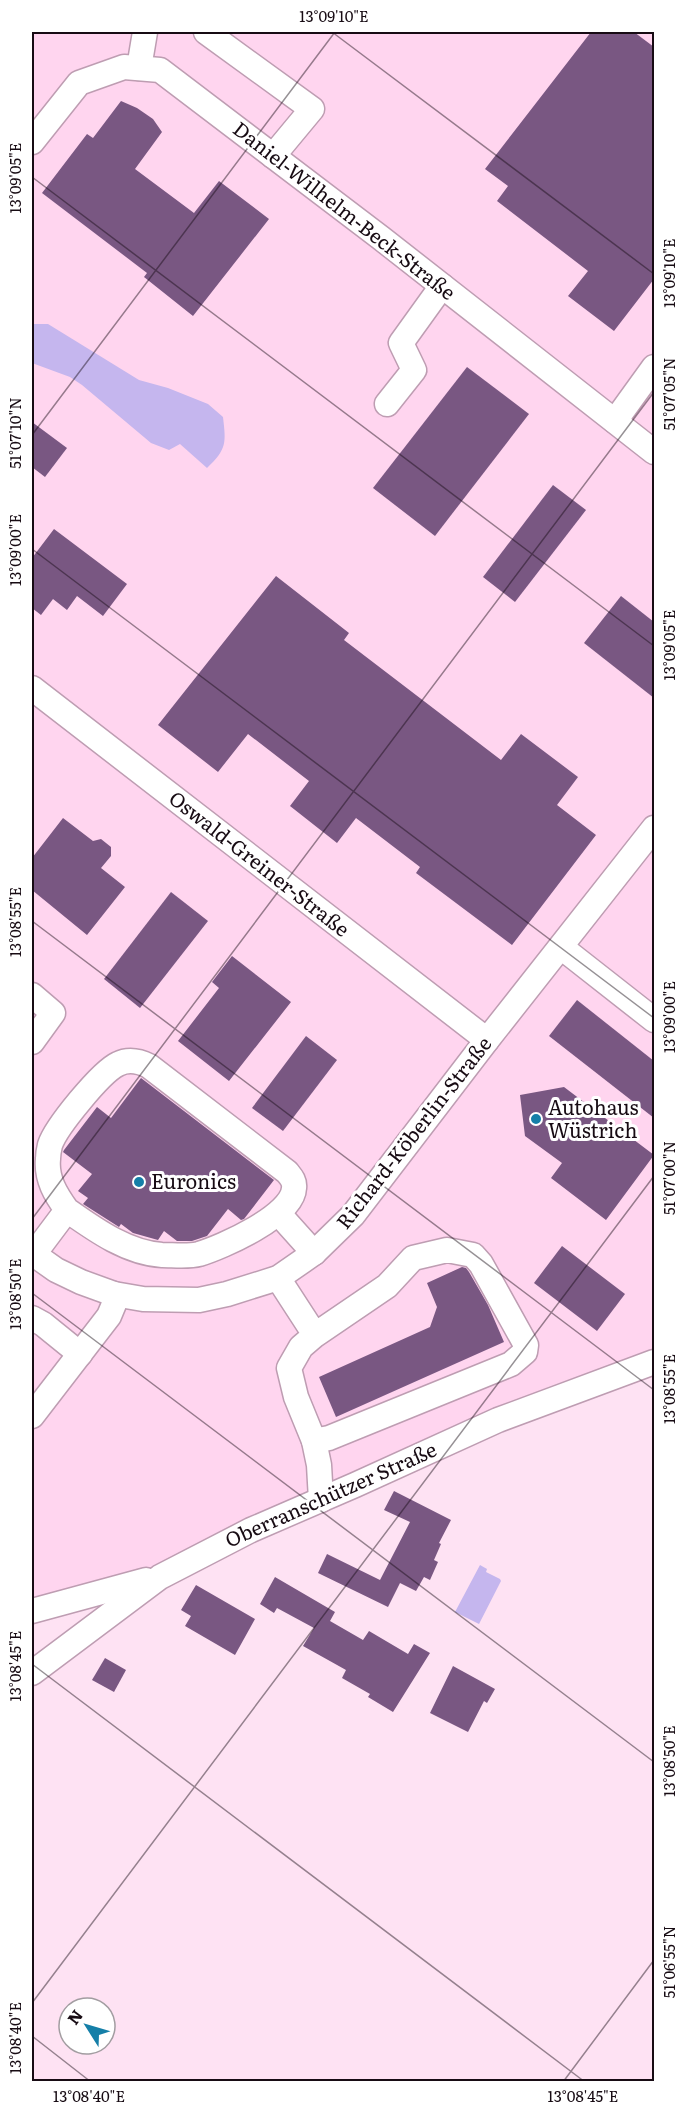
<svg xmlns="http://www.w3.org/2000/svg" width="686" height="2113" font-family="Literata,serif">
  <style>
    .built { fill: #ffd5ef }
    .water { fill: #c5b6ee }
    .building { fill: #795782 }
    .lines { fill: none; stroke-linecap: round; stroke-linejoin: round }
    .minor-casing { stroke: #be9db2; stroke-width: 27 }
    .minor { stroke: #fff; stroke-width: 24 }
    .ticks { fill: none; stroke: #170b13; stroke-width: 1.5; stroke-opacity: 0.45 }
    .poi-dot { fill: #157fa8; stroke: #fff; stroke-width: 2 }
    .labels { text-anchor: middle; stroke-width: 6; stroke-linejoin: round; paint-order: stroke }
    .street-label { font-size: 20px; fill: #170b13; stroke: #fff }
    .poi-label { font-size: 20px; fill: #170b13; stroke: #fff; text-anchor: start }
    .neatline { fill: none; stroke: #170b13; stroke-width: 2 }
    .ticks-label { font-size: 15px; text-anchor: middle; fill: #170b13 }
  </style>
  <rect width="100%" height="100%" fill="#fee2f3"/>
  <path class="built" d="M 32,32 L 654,32 L 654,1351 L 550,1386 L 164,1564 L 32,1599 Z"/>
  <g class="water">
    <path d="M 32,324 L 48,324 L 139,380 L 168,388 L 208,404 L 223,417 C 226,443 227,449 207,468 L 180,444 L 169,450 L 151,443 L 82,385 L 70,377 L 32,363 Z"/>
    <path d="M 480,1565 L 487,1569 L 486,1572 L 500,1579 L 501,1581 L 479,1624 L 455,1612 Z"/>
  </g>
  <g class="building">
    <path d="M 591,32 L 634,32 L 654,47 L 654,279 L 614,331 L 568,296 L 588,271 L 497,201 L 508,186 L 485,169 Z"/>
    <path d="M 121,101 L 137,108 L 153,119 L 162,132 L 135,169 L 194,213 L 219,181 L 269,219 L 193,316 L 144,277 L 147,273 L 42,193 L 87,134 L 93,138 Z"/>
    <path d="M 467,367 L 529,414 L 435,536 L 373,488 Z"/>
    <path d="M 32,422 L 67,448 L 45,477 L 32,467 Z"/>
    <path d="M 553,485 L 586,510 L 515,602 L 483,577 Z"/>
    <path d="M 54,529 L 127,584 L 103,616 L 77,596 L 67,610 L 53,599 L 41,615 L 32,608 L 32,558 Z"/>
    <path d="M 276,576 L 349,633 L 344,640 L 501,760 L 521,734 L 578,777 L 557,805 L 596,835 L 512,945 L 416,873 L 420,867 L 356,818 L 337,843 L 290,806 L 309,781 L 248,734 L 218,772 L 158,725 Z"/>
    <path d="M 621,596 L 654,622 L 654,698 L 584,643 Z"/>
    <path d="M 63,818 L 93,841 L 101,839 L 111,847 L 111,856 L 101,868 L 125,887 L 87,935 L 32,890 L 32,858 Z"/>
    <path d="M 171,892 L 208,921 L 140,1008 L 104,979 Z"/>
    <path d="M 232,956 L 291,1002 L 229,1081 L 178,1041 L 219,988 L 212,982 Z"/>
    <path d="M 577,1000 L 654,1061 L 654,1118 L 549,1036 Z"/>
    <path d="M 306,1036 L 337,1060 L 283,1131 L 252,1108 Z"/>
    <path d="M 141,1078 L 274,1180 L 244,1219 L 241,1220 L 228,1209 L 207,1236 L 192,1241 L 177,1241 L 164,1231 L 158,1240 L 133,1233 L 121,1224 L 119,1227 L 83,1204 L 88,1198 L 78,1191 L 92,1174 L 63,1152 L 64,1150 L 97,1107 L 111,1118 Z"/>
    <path d="M 564,1087 L 654,1155 L 606,1220 L 551,1178 L 562,1163 L 525,1136 L 520,1095 Z"/>
    <path d="M 562,1246 L 625,1294 L 597,1331 L 534,1283 Z"/>
    <path d="M 462,1267 L 466,1268 L 469,1272 L 488,1305 L 504,1342 L 336,1417 L 319,1377 L 430,1327 L 437,1307 L 427,1283 Z"/>
    <path d="M 394,1491 L 451,1520 L 439,1543 L 441,1544 L 434,1560 L 438,1562 L 430,1580 L 424,1577 L 416,1591 L 400,1583 L 388,1607 L 318,1573 L 327,1554 L 380,1580 L 410,1522 L 384,1510 Z"/>
    <path d="M 275,1577 L 335,1612 L 330,1621 L 363,1640 L 369,1631 L 408,1654 L 414,1644 L 430,1653 L 393,1712 L 368,1697 L 370,1694 L 342,1678 L 346,1670 L 303,1646 L 314,1628 L 277,1608 L 274,1613 L 260,1604 Z"/>
    <path d="M 196,1585 L 255,1619 L 235,1655 L 185,1626 L 191,1616 L 181,1610 Z"/>
    <path d="M 105,1658 L 126,1670 L 114,1692 L 92,1680 Z"/>
    <path d="M 453,1666 L 495,1689 L 487,1703 L 484,1701 L 468,1732 L 430,1713 Z"/>
  </g>
  <g class="lines">
    <g class="minor-casing">
      <g id="minor">
        <path d="M 206,32 L 312,109 L 273,156"/>
        <path d="M 139,68 L 145,32"/>
        <path d="M 32,142 L 79,83 L 124,67 L 160,70 L 381,238 L 654,452"/>
        <path d="M 387,404 L 414,370 L 401,343 L 442,286"/>
        <path d="M 615,421 L 654,367"/>
        <path d="M 32,688 L 487,1040"/>
        <path d="M 561,947 L 654,1020"/>
        <path d="M 32,995 L 53,1013 L 32,1042"/>
        <path d="M 279,1214 L 314,1253"/>
        <path d="M 32,1253 L 56,1270 L 81,1282 L 114,1294 L 143,1299 L 199,1300 L 227,1294 L 278,1278 L 314,1253 L 353,1215 L 487,1040 L 654,828"/>
        <path d="M 34,1254 L 67,1210 C 94,1229 127,1253 162,1255 C 173,1255 188,1257 199,1254 C 222,1247 293,1216 294,1188 C 295,1181 291,1177 287,1172 L 149,1066 C 139,1061 128,1059 118,1064 C 101,1072 56,1127 50,1145 C 49,1149 48,1155 48,1159 C 46,1179 56,1195 67,1210"/>
        <path d="M 278,1278 L 315,1335 L 387,1286 L 413,1258 L 447,1250 L 473,1255 L 481,1264 L 526,1345 L 525,1352 L 511,1364 L 329,1438 L 314,1441 L 296,1397 L 289,1368 L 301,1347 L 315,1335"/>
        <path d="M 32,1318 L 43,1324 L 80,1354"/>
        <path d="M 32,1416 L 109,1316 L 114,1304 L 114,1294"/>
        <path d="M 314,1441 L 319,1465 L 321,1500"/>
        <path d="M 32,1611 L 146,1580"/>
        <path d="M 32,1673 L 160,1577 L 251,1530 L 355,1485 L 498,1420 L 654,1362"/>
      </g>
    </g>
    <use href="#minor" class="minor"/>
  </g>
  <path class="ticks" d="M 332,32 L 654,274M 32,177 L 654,646M 32,435 L 335,32M 32,549 L 654,1018M 32,921 L 654,1390M 32,1219 L 654,392M 32,1293 L 654,1762M 32,1664 L 585,2082M 32,2003 L 654,1176M 32,2036 L 91,2082M 563,2082 L 654,1960"/>
  <g class="poi-dot">
    <circle cx="536" cy="1119" r="6"/>
    <circle cx="139" cy="1182" r="6"/>
  </g>
  <g class="labels">
    <g class="street-label">
      <text transform="translate(344 211) rotate(38)" y="7">Daniel-Wilhelm-Beck-Straße</text>
      <text transform="translate(259 864) rotate(38)" y="7">Oswald-Greiner-Straße</text>
      <text transform="translate(414 1133) rotate(-52)" y="7">Richard-Köberlin-Straße</text>
      <text transform="translate(331 1495) rotate(-24)" y="7">Oberranschützer Straße</text>
    </g>
    <g class="poi-label">
      <text x="548" y="1115">Autohaus<tspan x="548" dy="23">Wüstrich</tspan></text>
      <text x="151" y="1189">Euronics</text>
    </g>
  </g>
  <rect width="686" height="2113" fill="none" stroke="#ffffff" stroke-width="66"/>
  <g transform="translate(87 2026) rotate(307)"><circle r="28" fill="#ffffff" stroke="#a29da1" stroke-width="1.5"/>
  <path d="M0-4.5L10 22L0 15L-10 22Z" fill="#157fa8"/>
  <text y="-9" font-size="16" font-weight="bold" text-anchor="middle" fill="#170b13">N</text>
  </g>
  <rect x="33" y="33" width="620" height="2047" class="neatline"/>
  <g class="ticks-label">
    <text x="334" y="22">13°09'10"E</text>
    <text transform="translate(16 178) rotate(-90)" y="5">13°09'05"E</text>
    <text transform="translate(670 273) rotate(-90)" y="5">13°09'10"E</text>
    <text transform="translate(670 394) rotate(-90)" y="5">51°07'05"N</text>
    <text transform="translate(16 433) rotate(-90)" y="5">51°07'10"N</text>
    <text transform="translate(16 550) rotate(-90)" y="5">13°09'00"E</text>
    <text transform="translate(670 645) rotate(-90)" y="5">13°09'05"E</text>
    <text transform="translate(16 922) rotate(-90)" y="5">13°08'55"E</text>
    <text transform="translate(670 1017) rotate(-90)" y="5">13°09'00"E</text>
    <text transform="translate(670 1178) rotate(-90)" y="5">51°07'00"N</text>
    <text transform="translate(16 1294) rotate(-90)" y="5">13°08'50"E</text>
    <text transform="translate(670 1389) rotate(-90)" y="5">13°08'55"E</text>
    <text transform="translate(16 1666) rotate(-90)" y="5">13°08'45"E</text>
    <text transform="translate(670 1761) rotate(-90)" y="5">13°08'50"E</text>
    <text transform="translate(670 1962) rotate(-90)" y="5">51°06'55"N</text>
    <text transform="translate(16 2038) rotate(-90)" y="5">13°08'40"E</text>
    <text x="89" y="2102">13°08'40"E</text>
    <text x="583" y="2102">13°08'45"E</text>
  </g>
</svg>
